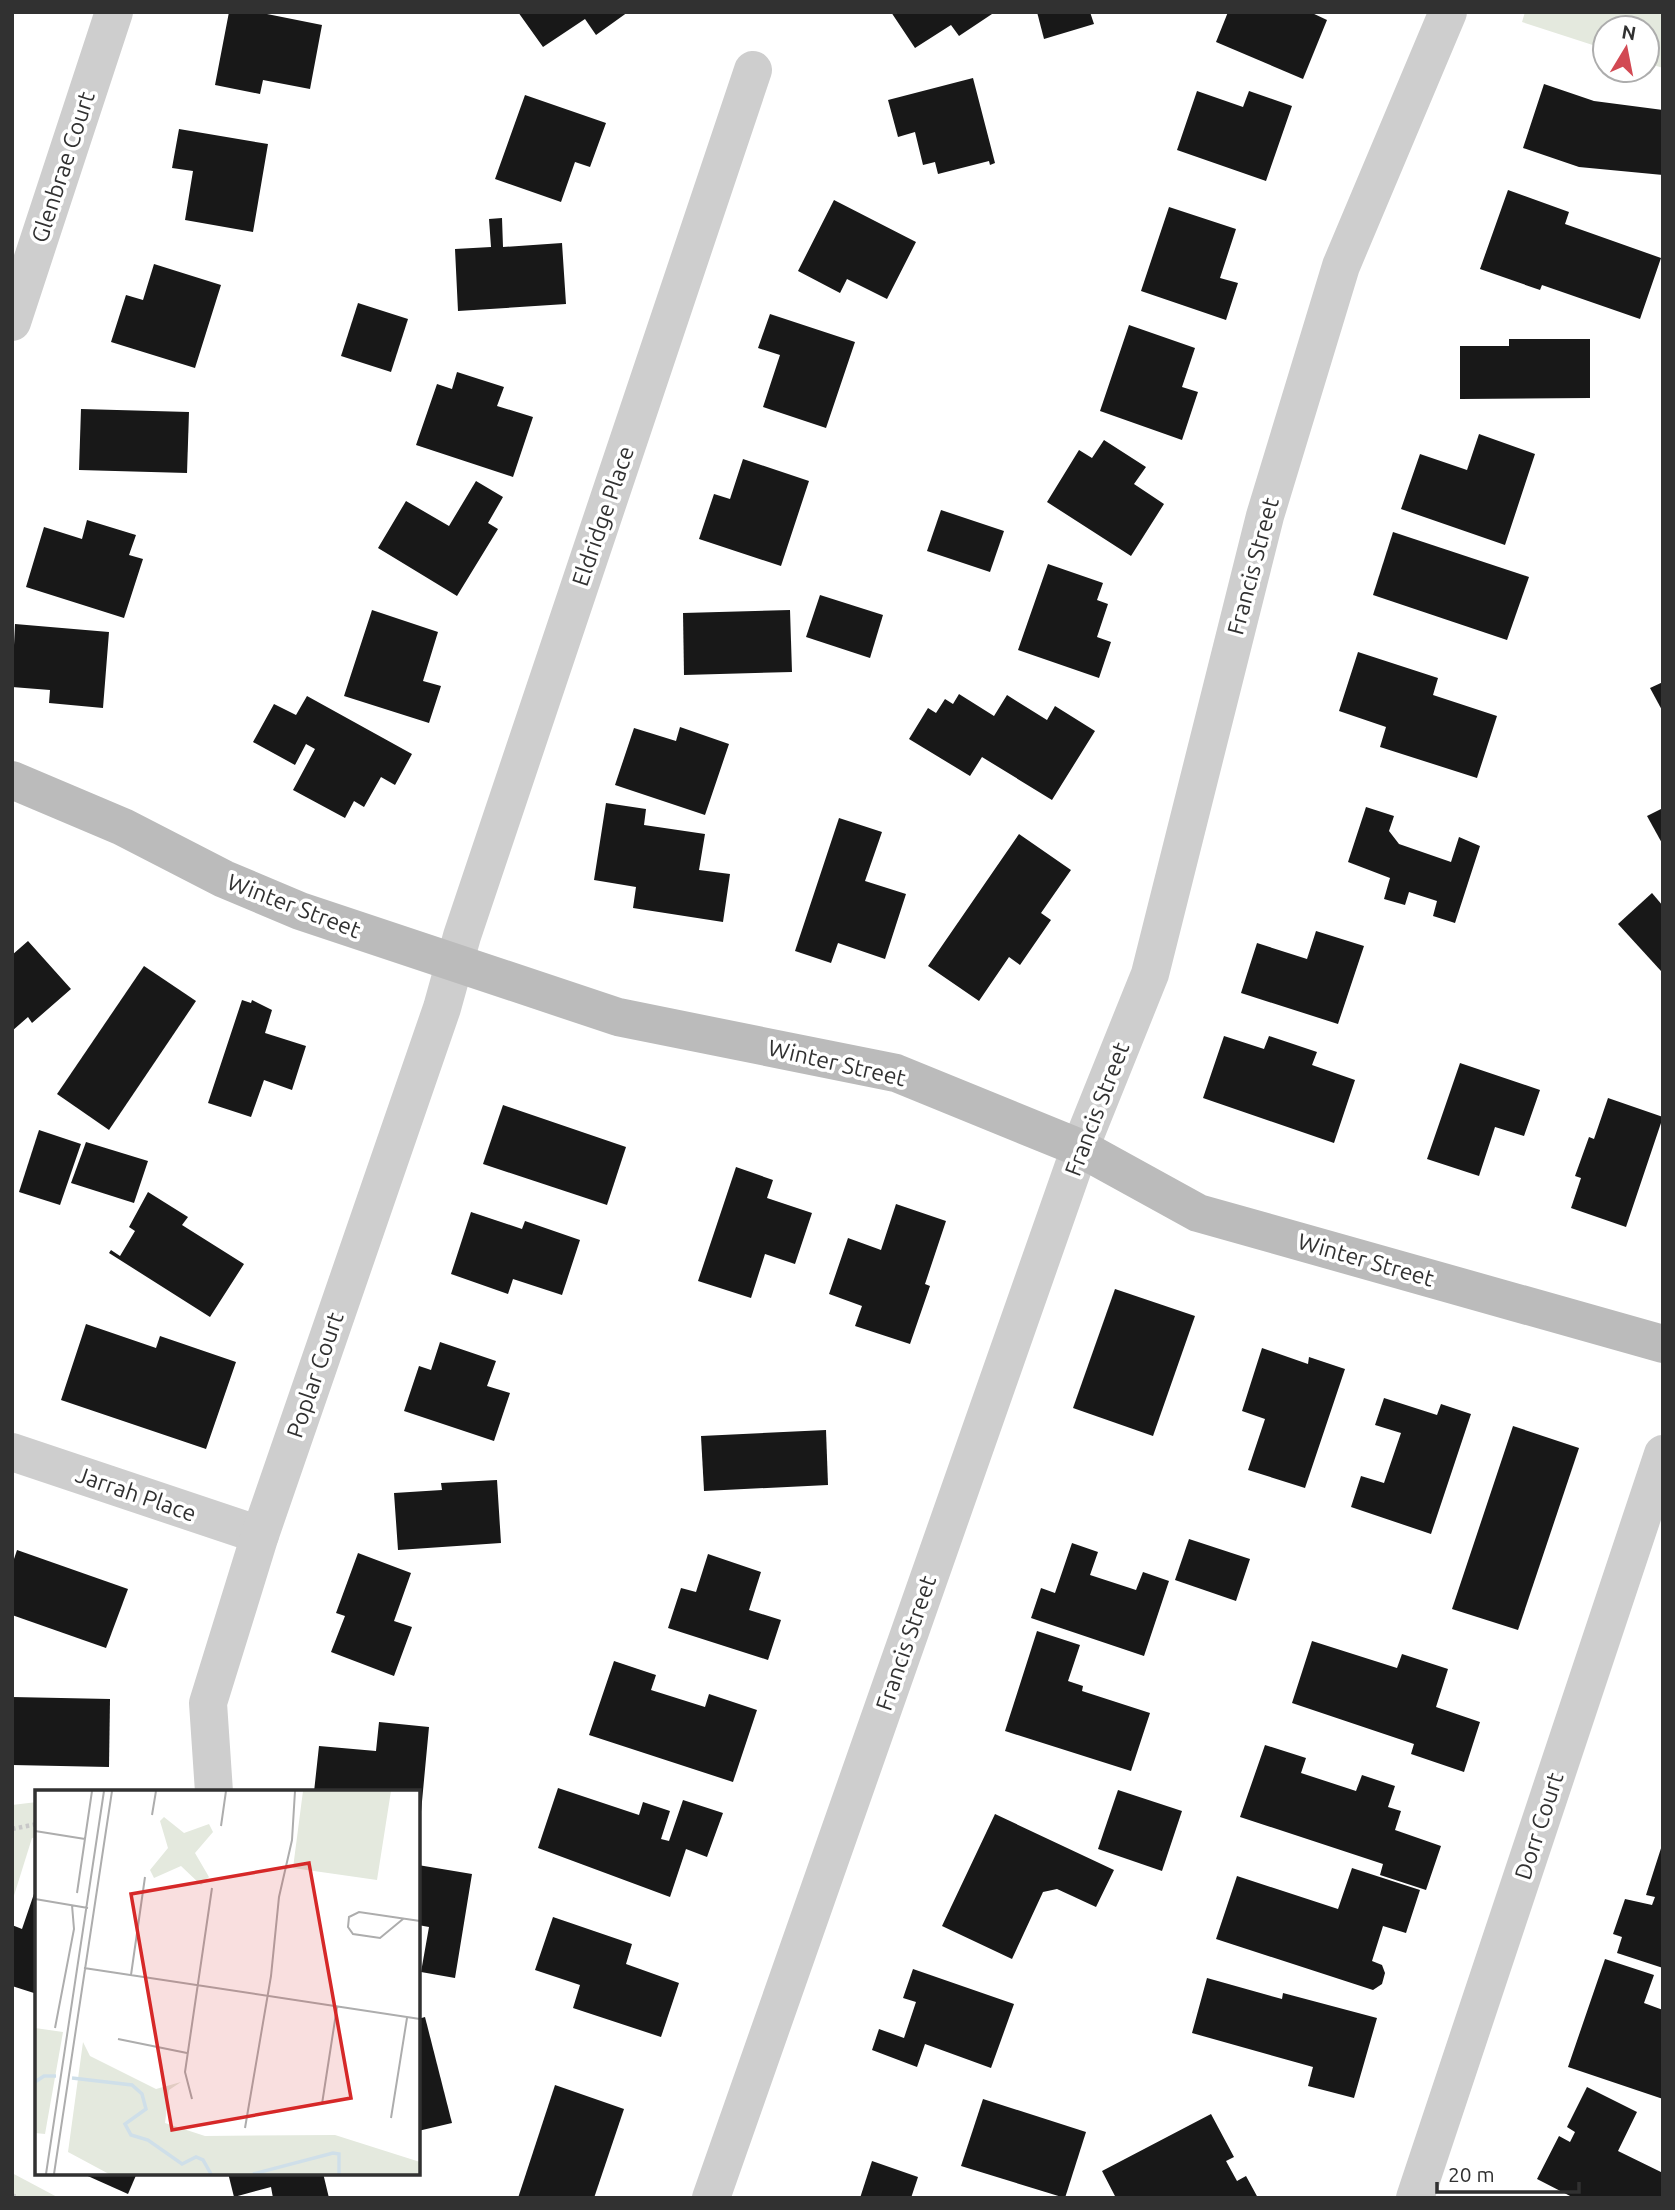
<svg xmlns="http://www.w3.org/2000/svg" width="1675" height="2210" font-family="Ubuntu,sans-serif">
  <style>
    .green { fill: #e4e9de }
    .building { fill: #181818 }
    .lines { fill: none; stroke-linecap: round; stroke-linejoin: round }
    .path { stroke: #c8c8c8; stroke-width: 4.5; stroke-dasharray: 3.5 3.5; stroke-linecap: butt }
    .street { stroke: #cecece; stroke-width: 38 }
    .secondary { stroke: #bbb; stroke-width: 38 }
    .labels { text-anchor: middle; stroke-width: 7; stroke-linejoin: round; paint-order: stroke }
    .street-label { font-size: 23px; fill: #313131; stroke: #fff }
    .inset-river { fill: none; stroke: #cfdfe9; stroke-width: 3.5 }
    .inset-road { fill: none; stroke: #adadad; stroke-width: 2 }
    .view { fill: #d62828; fill-opacity: 0.15; stroke: #d62828; stroke-width: 3.5 }
    .inset-edge { fill: none; stroke: #313131; stroke-width: 3.5 }
  </style>
  <rect width="100%" height="100%" fill="#fff"/>
  <g class="green">
    <path d="M 1525,12 L 1663,12 L 1663,68 L 1647,63 L 1647,28 L 1605,28 L 1605,49 L 1522,22 Z"/>
    <path d="M 37,1802 L 37,1837 L 32,1838 L 12,1902 L 12,1805 Z"/>
    <path d="M 12,2173 L 59,2198 L 12,2198 Z"/>
  </g>
  <g class="building">
    <path d="M 229,12 L 257,12 L 322,25 L 310,89 L 263,80 L 260,94 L 215,85 Z"/>
    <path d="M 518,12 L 628,12 L 596,35 L 585,19 L 543,47 Z"/>
    <path d="M 891,12 L 995,12 L 959,36 L 951,25 L 915,48 Z"/>
    <path d="M 1037,12 L 1090,12 L 1094,24 L 1044,39 Z"/>
    <path d="M 1228,12 L 1310,12 L 1327,20 L 1303,79 L 1216,42 Z"/>
    <path d="M 973,78 L 995,163 L 990,165 L 989,161 L 938,174 L 935,162 L 923,165 L 915,132 L 898,137 L 888,100 Z"/>
    <path d="M 1544,84 L 1594,101 L 1663,110 L 1663,175 L 1579,167 L 1523,148 Z"/>
    <path d="M 1197,91 L 1243,107 L 1249,91 L 1292,106 L 1266,181 L 1177,150 Z"/>
    <path d="M 525,95 L 606,123 L 590,167 L 575,162 L 561,202 L 495,179 Z"/>
    <path d="M 179,129 L 268,144 L 253,232 L 185,220 L 193,171 L 172,168 Z"/>
    <path d="M 1508,190 L 1569,212 L 1565,224 L 1661,258 L 1640,319 L 1542,285 L 1540,290 L 1480,269 Z"/>
    <path d="M 834,200 L 916,242 L 887,299 L 847,279 L 840,293 L 798,271 Z"/>
    <path d="M 1169,207 L 1236,229 L 1220,278 L 1238,283 L 1226,320 L 1141,291 Z"/>
    <path d="M 502,218 L 503,247 L 562,243 L 566,304 L 458,311 L 455,249 L 491,247 L 489,219 Z"/>
    <path d="M 154,264 L 221,285 L 195,368 L 111,342 L 126,295 L 143,300 Z"/>
    <path d="M 358,303 L 408,319 L 391,372 L 341,356 Z"/>
    <path d="M 770,314 L 855,342 L 826,428 L 763,407 L 780,355 L 758,348 Z"/>
    <path d="M 1129,325 L 1195,348 L 1182,387 L 1198,392 L 1182,440 L 1100,411 Z"/>
    <path d="M 1509,339 L 1590,339 L 1590,398 L 1460,399 L 1460,346 L 1509,346 Z"/>
    <path d="M 457,372 L 504,387 L 497,406 L 533,417 L 513,477 L 416,445 L 437,384 L 452,389 Z"/>
    <path d="M 81,409 L 189,412 L 187,473 L 79,470 Z"/>
    <path d="M 1479,434 L 1535,454 L 1505,545 L 1401,509 L 1420,454 L 1467,470 Z"/>
    <path d="M 1104,440 L 1146,467 L 1134,484 L 1164,504 L 1131,556 L 1047,502 L 1079,450 L 1092,458 Z"/>
    <path d="M 743,459 L 809,481 L 781,566 L 699,539 L 714,494 L 730,499 Z"/>
    <path d="M 476,481 L 503,497 L 488,523 L 498,529 L 457,596 L 378,548 L 406,501 L 449,526 Z"/>
    <path d="M 941,510 L 1004,531 L 990,572 L 927,551 Z"/>
    <path d="M 87,520 L 136,535 L 129,555 L 143,559 L 124,618 L 26,587 L 44,527 L 82,539 Z"/>
    <path d="M 1393,532 L 1529,577 L 1507,640 L 1373,595 Z"/>
    <path d="M 1048,564 L 1103,583 L 1097,600 L 1108,604 L 1097,637 L 1111,642 L 1099,678 L 1018,650 Z"/>
    <path d="M 820,595 L 883,615 L 870,658 L 806,637 Z"/>
    <path d="M 372,610 L 438,632 L 423,681 L 441,686 L 429,723 L 344,696 Z"/>
    <path d="M 790,610 L 792,672 L 684,675 L 683,613 Z"/>
    <path d="M 15,624 L 109,632 L 103,708 L 49,703 L 50,690 L 12,687 Z"/>
    <path d="M 1358,652 L 1438,678 L 1433,695 L 1497,716 L 1477,778 L 1380,747 L 1386,727 L 1339,711 Z"/>
    <path d="M 1663,682 L 1663,712 L 1650,688 Z"/>
    <path d="M 959,694 L 994,716 L 1007,695 L 1047,720 L 1055,706 L 1095,731 L 1052,800 L 982,757 L 970,776 L 909,739 L 928,708 L 936,713 L 945,699 L 953,704 Z"/>
    <path d="M 307,696 L 412,754 L 395,785 L 381,777 L 364,807 L 354,801 L 345,818 L 293,790 L 315,749 L 306,744 L 295,765 L 253,742 L 274,704 L 296,715 Z"/>
    <path d="M 680,727 L 729,744 L 705,815 L 615,785 L 634,728 L 676,741 Z"/>
    <path d="M 606,803 L 646,809 L 644,825 L 705,834 L 699,870 L 730,874 L 723,922 L 633,908 L 636,887 L 594,880 Z"/>
    <path d="M 1366,807 L 1394,816 L 1389,831 L 1399,844 L 1451,862 L 1459,837 L 1480,846 L 1455,923 L 1433,916 L 1437,901 L 1409,892 L 1405,905 L 1384,899 L 1390,878 L 1348,862 Z"/>
    <path d="M 1663,808 L 1663,845 L 1647,816 Z"/>
    <path d="M 839,818 L 882,832 L 865,881 L 906,894 L 885,959 L 838,943 L 831,963 L 795,951 Z"/>
    <path d="M 1019,834 L 1071,870 L 1041,913 L 1051,920 L 1020,965 L 1009,957 L 979,1001 L 928,966 Z"/>
    <path d="M 1652,893 L 1663,906 L 1661,971 L 1618,924 Z"/>
    <path d="M 1316,931 L 1364,946 L 1338,1024 L 1241,993 L 1257,943 L 1307,959 Z"/>
    <path d="M 28,941 L 71,989 L 32,1023 L 28,1017 L 12,1031 L 12,955 Z"/>
    <path d="M 144,966 L 196,1001 L 109,1130 L 57,1094 Z"/>
    <path d="M 242,1000 L 251,1003 L 252,1000 L 272,1010 L 265,1033 L 306,1046 L 292,1090 L 264,1080 L 251,1117 L 208,1103 Z"/>
    <path d="M 1224,1036 L 1264,1049 L 1269,1036 L 1317,1052 L 1312,1065 L 1355,1080 L 1334,1143 L 1203,1098 Z"/>
    <path d="M 1460,1063 L 1540,1090 L 1524,1136 L 1495,1127 L 1479,1176 L 1427,1159 Z"/>
    <path d="M 1608,1098 L 1663,1117 L 1626,1227 L 1571,1208 L 1581,1178 L 1575,1176 L 1589,1137 L 1594,1139 Z"/>
    <path d="M 503,1105 L 626,1147 L 607,1205 L 483,1164 Z"/>
    <path d="M 39,1130 L 81,1144 L 60,1205 L 19,1192 Z"/>
    <path d="M 86,1142 L 148,1161 L 134,1203 L 71,1183 Z"/>
    <path d="M 736,1167 L 773,1180 L 767,1198 L 812,1213 L 795,1264 L 765,1254 L 751,1298 L 698,1281 Z"/>
    <path d="M 148,1192 L 188,1217 L 182,1225 L 244,1264 L 210,1317 L 109,1253 L 111,1250 L 120,1256 L 135,1231 L 129,1227 Z"/>
    <path d="M 896,1204 L 946,1221 L 925,1284 L 930,1286 L 910,1344 L 855,1326 L 862,1306 L 829,1294 L 848,1238 L 881,1250 Z"/>
    <path d="M 471,1212 L 522,1229 L 525,1221 L 580,1240 L 562,1295 L 513,1279 L 508,1294 L 451,1274 Z"/>
    <path d="M 1115,1289 L 1195,1316 L 1153,1436 L 1073,1408 Z"/>
    <path d="M 86,1324 L 156,1348 L 160,1336 L 236,1362 L 206,1449 L 61,1400 Z"/>
    <path d="M 440,1342 L 496,1361 L 487,1386 L 510,1393 L 494,1441 L 404,1411 L 419,1366 L 431,1370 Z"/>
    <path d="M 1262,1348 L 1308,1364 L 1309,1357 L 1345,1369 L 1305,1488 L 1248,1470 L 1265,1419 L 1242,1411 Z"/>
    <path d="M 1384,1398 L 1437,1415 L 1441,1404 L 1471,1414 L 1431,1534 L 1351,1507 L 1361,1476 L 1384,1483 L 1401,1433 L 1375,1425 Z"/>
    <path d="M 1513,1426 L 1579,1448 L 1518,1630 L 1452,1609 Z"/>
    <path d="M 826,1430 L 828,1485 L 704,1491 L 701,1436 Z"/>
    <path d="M 497,1480 L 501,1543 L 398,1550 L 394,1493 L 442,1490 L 441,1483 Z"/>
    <path d="M 1189,1539 L 1250,1559 L 1236,1601 L 1175,1580 Z"/>
    <path d="M 1072,1543 L 1098,1552 L 1090,1575 L 1136,1590 L 1143,1572 L 1169,1581 L 1144,1656 L 1031,1618 L 1041,1588 L 1055,1593 Z"/>
    <path d="M 17,1550 L 128,1589 L 106,1648 L 12,1615 L 12,1565 Z"/>
    <path d="M 358,1553 L 411,1573 L 394,1621 L 412,1627 L 394,1676 L 331,1652 L 345,1616 L 336,1613 Z"/>
    <path d="M 708,1554 L 761,1572 L 749,1610 L 781,1620 L 768,1660 L 668,1628 L 681,1588 L 696,1592 Z"/>
    <path d="M 1037,1631 L 1080,1645 L 1068,1681 L 1083,1686 L 1082,1691 L 1150,1713 L 1131,1771 L 1005,1731 Z"/>
    <path d="M 1312,1641 L 1397,1668 L 1402,1654 L 1448,1669 L 1436,1707 L 1480,1722 L 1464,1772 L 1411,1754 L 1414,1744 L 1292,1703 Z"/>
    <path d="M 614,1661 L 656,1675 L 651,1690 L 705,1707 L 709,1694 L 757,1710 L 733,1782 L 589,1735 Z"/>
    <path d="M 12,1697 L 110,1699 L 109,1767 L 12,1765 Z"/>
    <path d="M 379,1722 L 429,1727 L 421,1812 L 418,1812 L 418,1792 L 314,1792 L 319,1746 L 376,1751 Z"/>
    <path d="M 1265,1745 L 1306,1758 L 1301,1773 L 1356,1791 L 1362,1775 L 1395,1786 L 1388,1807 L 1401,1811 L 1395,1830 L 1441,1846 L 1426,1890 L 1380,1875 L 1383,1864 L 1240,1817 Z"/>
    <path d="M 558,1788 L 639,1815 L 643,1802 L 670,1811 L 661,1839 L 669,1841 L 683,1800 L 723,1813 L 707,1857 L 686,1849 L 670,1897 L 538,1848 Z"/>
    <path d="M 1118,1790 L 1182,1811 L 1162,1871 L 1098,1849 Z"/>
    <path d="M 995,1814 L 1114,1870 L 1096,1907 L 1057,1889 L 1043,1892 L 1012,1959 L 942,1926 Z"/>
    <path d="M 1663,1842 L 1663,1968 L 1617,1953 L 1622,1937 L 1613,1934 L 1625,1899 L 1652,1905 L 1655,1897 L 1646,1895 Z"/>
    <path d="M 418,1865 L 472,1874 L 455,1978 L 421,1972 L 429,1927 L 418,1925 Z"/>
    <path d="M 1352,1868 L 1420,1890 L 1406,1933 L 1383,1926 L 1372,1961 L 1382,1965 L 1385,1973 L 1382,1984 L 1373,1990 L 1216,1939 L 1237,1876 L 1338,1909 Z"/>
    <path d="M 37,1885 L 37,1994 L 12,1986 L 12,1925 L 22,1929 Z"/>
    <path d="M 553,1917 L 632,1944 L 626,1964 L 679,1983 L 661,2037 L 573,2008 L 580,1985 L 535,1970 Z"/>
    <path d="M 1605,1959 L 1654,1975 L 1644,2003 L 1663,2010 L 1663,2099 L 1568,2067 Z"/>
    <path d="M 913,1969 L 1014,2004 L 991,2068 L 925,2044 L 917,2067 L 872,2050 L 879,2029 L 904,2038 L 916,2002 L 903,1998 Z"/>
    <path d="M 1207,1978 L 1282,1999 L 1283,1993 L 1377,2018 L 1354,2098 L 1308,2086 L 1313,2067 L 1192,2033 Z"/>
    <path d="M 425,2017 L 452,2123 L 418,2131 L 418,2019 Z"/>
    <path d="M 555,2085 L 624,2109 L 594,2198 L 518,2198 Z"/>
    <path d="M 1587,2087 L 1637,2112 L 1618,2151 L 1663,2173 L 1663,2198 L 1574,2198 L 1537,2179 L 1559,2136 L 1570,2142 L 1575,2132 L 1567,2127 Z"/>
    <path d="M 983,2099 L 1086,2132 L 1065,2198 L 961,2166 Z"/>
    <path d="M 1211,2114 L 1234,2157 L 1226,2161 L 1237,2181 L 1246,2176 L 1258,2198 L 1116,2198 L 1102,2171 Z"/>
    <path d="M 872,2161 L 918,2177 L 911,2198 L 860,2198 Z"/>
    <path d="M 81,2173 L 137,2173 L 128,2194 Z"/>
    <path d="M 228,2173 L 323,2173 L 329,2198 L 273,2198 L 271,2187 L 234,2197 Z"/>
  </g>
  <g class="lines">
    <g class="path">
      <path d="M 12,1829 L 37,1824"/>
      <path d="M 12,2195 L 18,2198"/>
    </g>
    <g class="street">
      <path d="M 12,322 L 114,12"/>
      <path d="M 12,1452 L 260,1535"/>
      <path d="M 214,1792 L 208,1703 L 260,1535 L 442,1008 L 462,936 L 753,70"/>
      <path d="M 711,2198 L 1080,1148 L 1150,974 L 1265,516 L 1341,266 L 1448,12"/>
      <path d="M 1415,2198 L 1663,1454"/>
    </g>
    <path class="secondary" d="M 12,780 L 123,827 L 224,879 L 300,911 L 618,1017 L 896,1073 L 1080,1148 L 1198,1213 L 1663,1344"/>
  </g>
  <g class="labels">
    <g class="street-label">
      <text transform="translate(63 167) rotate(-72)" y="8">Glenbrae Court</text>
      <text transform="translate(603 516) rotate(-71)" y="8">Eldridge Place</text>
      <text transform="translate(1253 566) rotate(-75)" y="8">Francis Street</text>
      <text transform="translate(294 906) rotate(21)" y="8">Winter Street</text>
      <text transform="translate(837 1063) rotate(13)" y="8">Winter Street</text>
      <text transform="translate(1097 1109) rotate(-69)" y="8">Francis Street</text>
      <text transform="translate(1366 1260) rotate(16)" y="8">Winter Street</text>
      <text transform="translate(315 1375) rotate(-71)" y="8">Poplar Court</text>
      <text transform="translate(136 1494) rotate(19)" y="8">Jarrah Place</text>
      <text transform="translate(906 1643) rotate(-71)" y="8">Francis Street</text>
      <text transform="translate(1539 1826) rotate(-72)" y="8">Dorr Court</text>
    </g>
  </g>
  <g transform="translate(35 1790)">
    <rect width="385" height="385" fill="#fff"/>
    <path d="M 268,1 L 356,1 L 342,90 L 258,78 ZM 129,27 L 149,43 L 174,34 L 178,42 L 160,63 L 174,87 L 166,95 L 146,76 L 119,88 L 115,80 L 133,58 L 125,31 ZM 0,238 L 28,242 L 10,344 L 0,343 ZM 48,252 L 55,266 L 121,299 L 146,292 L 134,300 L 130,333 L 170,346 L 300,345 L 385,372 L 385,384 L 74,384 L 33,362 Z" fill="#e4e9de"/>
    <path class="inset-river" d="M 37,288 L 97,295 L 107,304 L 111,319 L 90,334 L 96,345 L 113,350 L 147,374 L 161,367 L 168,370 L 176,384M 0,292 L 9,286 L 21,286M 218,384 L 298,363 L 304,364 L 304,384"/>
    <path class="inset-road" d="M 117,25 L 121,1M 186,36 L 191,1M 0,41 L 50,49M 42,103 L 57,1M 0,109 L 53,118M 368,129 L 345,148 L 318,144 L 313,137 L 314,127 L 324,122 L 385,131M 49,178 L 385,229M 96,185 L 110,87M 20,238 L 39,139 L 37,115M 83,249 L 152,263M 157,309 L 150,282 L 177,98M 287,314 L 302,217M 356,328 L 372,228M 210,338 L 236,186 L 244,107 L 257,50 L 260,1M 11,384 L 69,1M 19,384 L 77,1"/>
    <path class="view" d="M 274,73 L 316,308 L 137,340 L 96,104 Z"/>
    <rect width="385" height="385" class="inset-edge"/>
  </g>
  <rect width="1675" height="2210" fill="none" stroke="#313131" stroke-width="28"/>
  <g transform="translate(1626 49) rotate(10)"><circle r="33" fill="#ffffff" stroke="#adadad" stroke-width="2"/>
  <path d="M0-5L12 26L0 18L-12 26Z" fill="#d24953"/>
  <text y="-10" font-size="19" font-weight="bold" text-anchor="middle" fill="#313131">N</text>
  </g>
  <path d="M1437 2182v10h142v-10" fill="none" stroke="#313131" stroke-width="3.5"/>
  <text x="1448" y="2182" font-size="21" fill="#313131" stroke="#ffffff" stroke-width="5" paint-order="stroke">20 m</text>
</svg>
